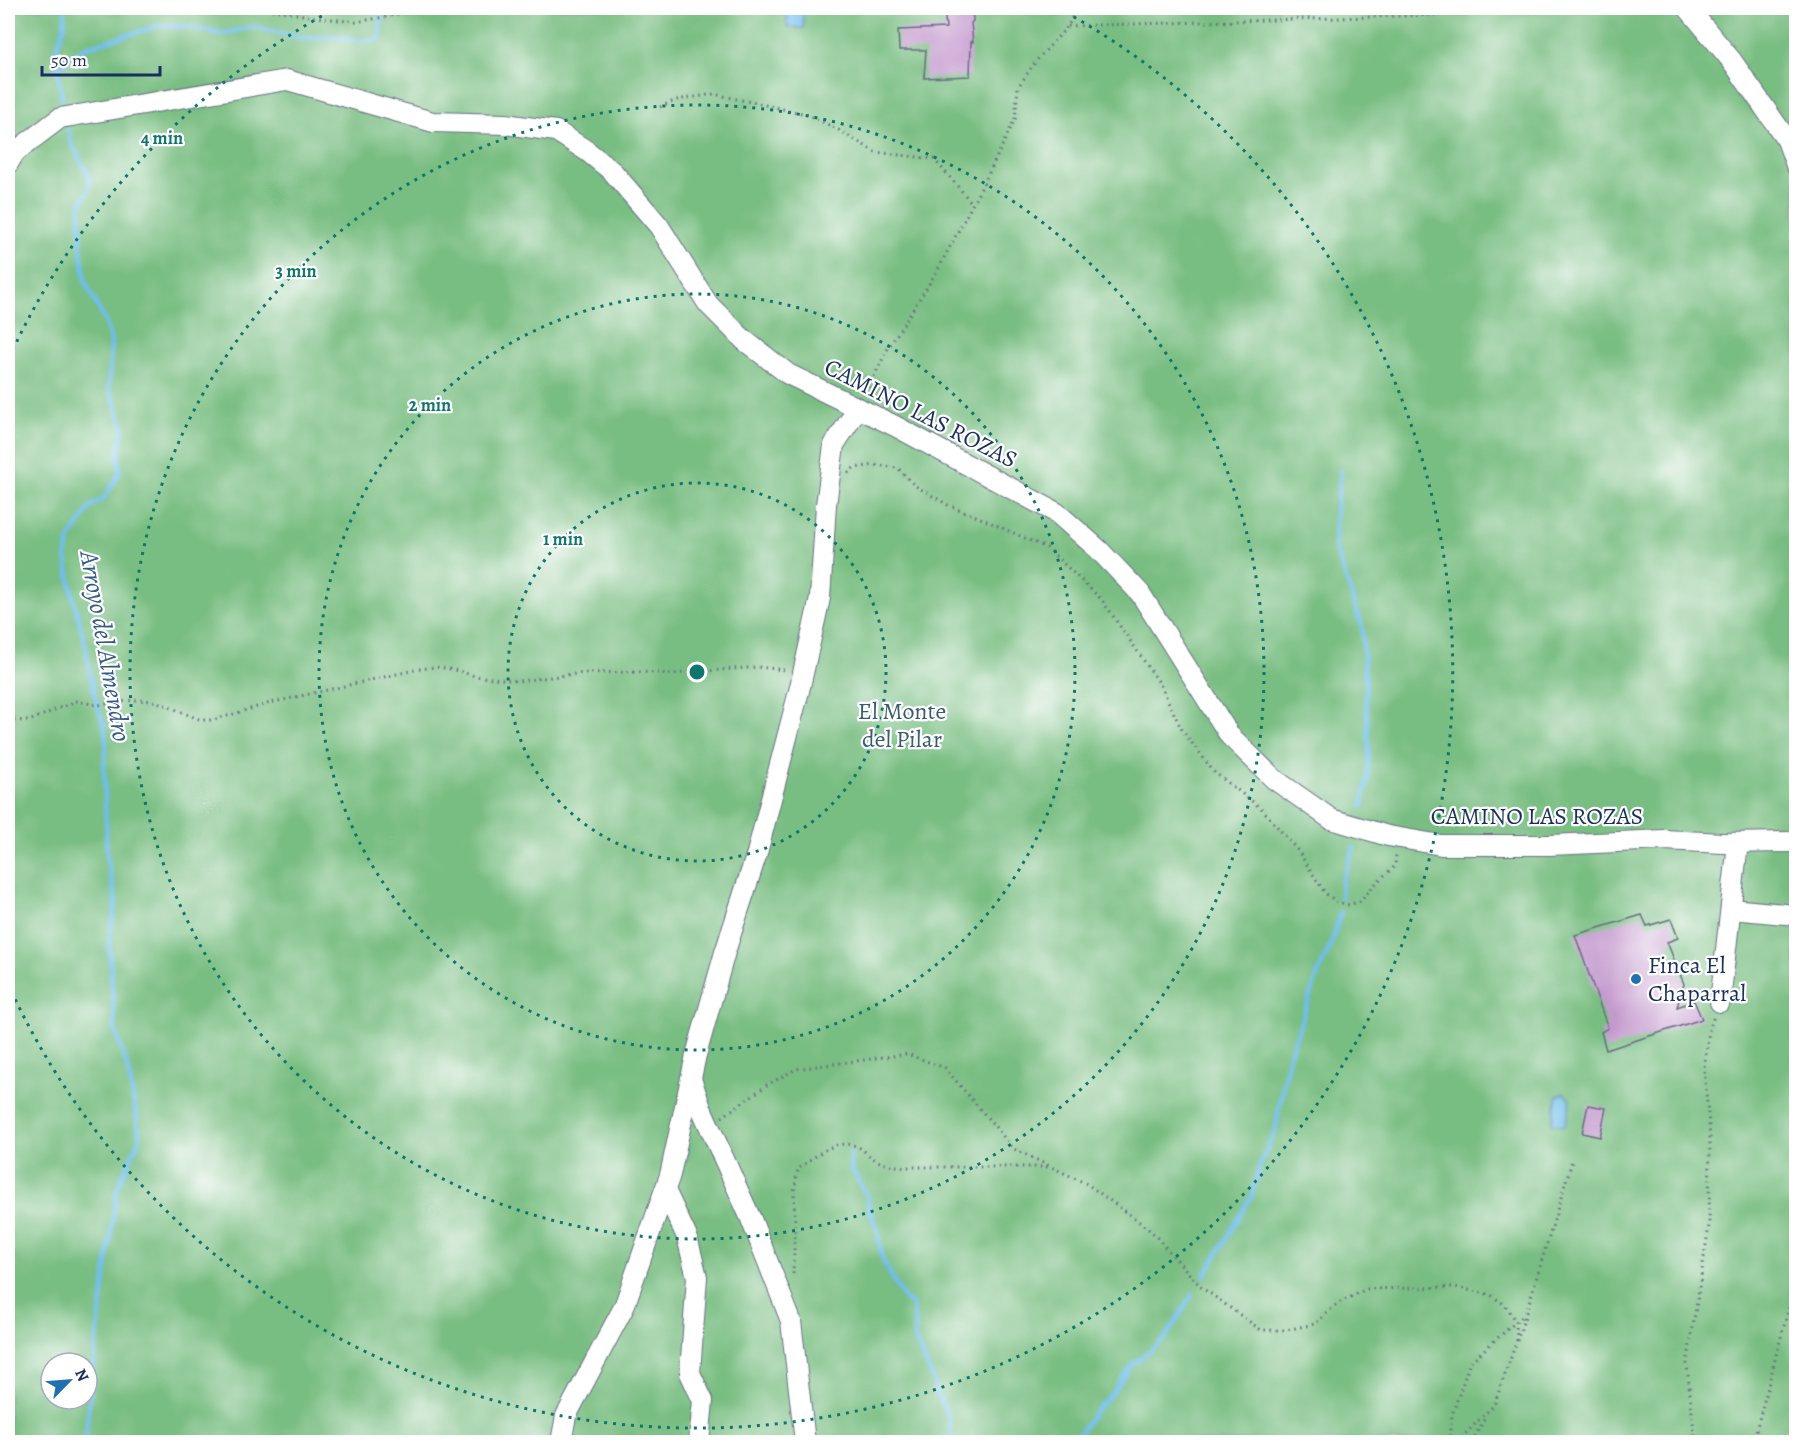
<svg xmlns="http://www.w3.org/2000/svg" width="1804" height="1450" font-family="Alegreya,serif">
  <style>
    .forest { fill: #78bd81; stroke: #4a7670; stroke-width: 1.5; fill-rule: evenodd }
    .water { fill: #70beea; stroke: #4676a4; stroke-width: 1.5 }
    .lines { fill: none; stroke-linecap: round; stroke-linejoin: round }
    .stream { stroke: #70beea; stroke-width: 4.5 }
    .building { fill: #c49acd }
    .minor-casing { stroke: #676d83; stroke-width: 22 }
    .path { stroke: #676d83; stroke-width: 3; stroke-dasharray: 1.5 4.5; stroke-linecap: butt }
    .minor { stroke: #fff; stroke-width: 20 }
    .ring { fill: none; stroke: #0f766e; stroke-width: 3; stroke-dasharray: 3 6 }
    .poi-dot { fill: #1f6fb2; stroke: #fff; stroke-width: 2 }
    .labels { text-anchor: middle; stroke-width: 4.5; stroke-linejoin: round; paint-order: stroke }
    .street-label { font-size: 24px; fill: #1b2f5e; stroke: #fff }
    .park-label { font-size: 24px; fill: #3a5b6d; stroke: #fff }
    .poi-label { font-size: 24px; fill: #1b2f5e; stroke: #fff; text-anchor: start }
    .water-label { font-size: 26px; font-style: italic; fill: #355a88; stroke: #fff }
    .centre { fill: #0f766e; stroke: #fff; stroke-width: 3 }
    .ring-label { font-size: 18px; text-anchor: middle; font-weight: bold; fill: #0f766e; stroke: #fff; stroke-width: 4.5; stroke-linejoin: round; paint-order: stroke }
  </style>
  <rect width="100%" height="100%" fill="#fff"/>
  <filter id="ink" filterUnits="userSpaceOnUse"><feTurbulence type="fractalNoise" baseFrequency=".0167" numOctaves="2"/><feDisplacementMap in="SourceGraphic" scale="12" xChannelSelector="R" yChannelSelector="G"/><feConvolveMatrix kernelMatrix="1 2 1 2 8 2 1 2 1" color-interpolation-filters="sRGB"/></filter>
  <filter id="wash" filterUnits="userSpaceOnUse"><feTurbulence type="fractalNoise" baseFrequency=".008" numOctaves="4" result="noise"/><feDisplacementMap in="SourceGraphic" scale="24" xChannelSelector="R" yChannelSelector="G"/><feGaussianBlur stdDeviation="1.35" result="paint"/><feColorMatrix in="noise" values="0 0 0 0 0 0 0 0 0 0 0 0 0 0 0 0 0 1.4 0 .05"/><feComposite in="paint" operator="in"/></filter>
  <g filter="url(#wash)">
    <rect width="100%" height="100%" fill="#f5e0c8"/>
    <path class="forest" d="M 8,8 L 1796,8 L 1796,1442 L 8,1442 ZM 51,1363 L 87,1363 L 87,1399 L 51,1399 Z"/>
    <g class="water">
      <path d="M 788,8 L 802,8 L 804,28 L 787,27 Z"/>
      <path d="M 1564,1093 L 1571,1099 L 1565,1126 L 1552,1123 L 1557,1096 Z"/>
    </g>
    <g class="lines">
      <g class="stream">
        <path d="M 57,67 L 71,59 L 83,48 L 158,26 L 188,27 L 221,34 L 254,27 L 307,39 L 329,36 L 361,41 L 380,39 L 381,8"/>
        <path d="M 62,99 L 55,52 L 64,28 L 65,8"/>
        <path d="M 68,130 L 71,143 L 89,176 L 90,188 L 84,197 L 80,208 L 81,251 L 86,284 L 106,323 L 111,341 L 109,389 L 121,419 L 123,429 L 119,451 L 119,475 L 103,499 L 90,507 L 69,540 L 66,558 L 74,602 L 86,647 L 90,674 L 97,705 L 105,728 L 106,750 L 104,769 L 107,858 L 116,902 L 109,940 L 115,1030 L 128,1069 L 140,1137 L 117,1189 L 93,1367 L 85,1442"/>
        <path d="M 1341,470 L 1336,511 L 1335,546 L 1362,627 L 1369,747 L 1368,777 L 1362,806"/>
        <path d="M 1341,899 L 1342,881 L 1354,847"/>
        <path d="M 850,1153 L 851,1168 L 868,1197 L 868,1205 L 878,1233 L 882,1259 L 905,1301 L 912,1304 L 915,1325 L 914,1337 L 932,1377 L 936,1392 L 949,1418 L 952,1442"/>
        <path d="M 1205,1275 L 1252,1195 L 1260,1164 L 1275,1131 L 1288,1059 L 1317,976 L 1332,941 L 1341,912"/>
        <path d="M 1073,1442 L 1096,1410 L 1113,1392 L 1130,1367 L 1166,1337 L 1192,1295"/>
      </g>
    </g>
    <g id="blocks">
      <g class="building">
        <path d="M 944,8 L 972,8 L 973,21 L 971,23 L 973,42 L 971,42 L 970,76 L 924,78 L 926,50 L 899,50 L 898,30 L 946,28 Z"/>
        <path d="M 1642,915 L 1647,926 L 1671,919 L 1678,938 L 1667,942 L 1684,984 L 1677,1007 L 1694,1001 L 1702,1019 L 1606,1050 L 1601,1032 L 1608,1028 L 1575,935 Z"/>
        <path d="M 1588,1105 L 1606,1108 L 1600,1137 L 1582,1133 Z"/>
      </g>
    </g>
  </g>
  <g filter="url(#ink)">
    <use href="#blocks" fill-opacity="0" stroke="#676d83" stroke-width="1.5"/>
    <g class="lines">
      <g class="minor-casing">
        <g id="minor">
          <path d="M 1688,8 L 1732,61 L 1787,140 L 1796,165"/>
          <path d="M 8,164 L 15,152 L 60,118 L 287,80 L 433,122 L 505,124 L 556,131 L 587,151 L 613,172 L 659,226 L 708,304 L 744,340 L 788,374 L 895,426 L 1057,513 L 1099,550 L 1140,593 L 1230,736 L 1274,779 L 1331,819 L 1388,836 L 1441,845 L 1550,845 L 1664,840 L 1723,843 L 1796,842"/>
          <path d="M 1731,909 L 1796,915"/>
          <path d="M 1720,1002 L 1738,843"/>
          <path d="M 691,1079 L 701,1108 L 751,1219 L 791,1321 L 805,1442"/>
          <path d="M 665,1190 L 687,1237 L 697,1277 L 690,1373 L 703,1401 L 699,1442"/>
          <path d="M 561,1442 L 566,1416 L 624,1307 L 670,1175 L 696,1055 L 725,952 L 757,853 L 799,691 L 820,598 L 826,505 L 834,445 L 858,408"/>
        </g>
      </g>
      <g class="path">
        <path d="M 174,8 L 182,10 L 219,8"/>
        <path d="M 242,8 L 275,10 L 314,17 L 356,22 L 390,16 L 421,8"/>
        <path d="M 1731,8 L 1796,10"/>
        <path d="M 1068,26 L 1672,8"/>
        <path d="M 660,107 L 676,100 L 714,94 L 806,114 L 837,129 L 875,152 L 934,159 L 972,203"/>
        <path d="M 866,393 L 887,350 L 936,273 L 988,175 L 1015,119 L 1018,87 L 1036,61 L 1068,26 L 1076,8"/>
        <path d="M 848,473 L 854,468 L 875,465 L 898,468 L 914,485 L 948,505 L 978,517 L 1047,548 L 1102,600 L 1160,684 L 1182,730 L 1214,772 L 1262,809 L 1298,851 L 1325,893 L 1337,902 L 1349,905 L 1360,901 L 1378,881 L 1395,866 L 1396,854"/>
        <path d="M 8,720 L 29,721 L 76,701 L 97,705 L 135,700 L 155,701 L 201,720 L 214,720 L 270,703 L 419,669 L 436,667 L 451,669 L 475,676 L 518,681 L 584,673 L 643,672 L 670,674 L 758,667 L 786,670"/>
        <path d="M 722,1117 L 767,1085 L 796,1069 L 907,1054 L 945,1068 L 1014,1149 L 1087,1184 L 1133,1217 L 1152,1232 L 1201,1287 L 1261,1330 L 1286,1330 L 1315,1324 L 1338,1303 L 1367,1289 L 1455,1287 L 1491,1295 L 1505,1305 L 1516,1322 L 1517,1340"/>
        <path d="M 793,1274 L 795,1227 L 794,1191 L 798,1169 C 815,1157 834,1138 856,1146 C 862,1148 867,1154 871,1157 C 882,1165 895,1166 907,1167 L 1050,1167"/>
        <path d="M 1450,1442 L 1452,1415 L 1470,1362 L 1524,1315"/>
        <path d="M 1457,1442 L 1494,1405 L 1521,1329 L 1573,1158"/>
        <path d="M 1472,1442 L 1486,1416"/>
        <path d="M 1695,1442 L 1687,1364 L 1709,1226 L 1710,1137 L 1704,1068 L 1709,1030 L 1714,1016"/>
        <path d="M 1753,1442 L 1796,1281"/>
      </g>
      <use href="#minor" class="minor"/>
    </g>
  </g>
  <g class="ring">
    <circle cx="697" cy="672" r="189"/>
    <circle cx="697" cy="672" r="378"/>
    <circle cx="697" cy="672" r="567"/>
    <path d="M9 358A756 756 0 0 1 336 8M1058 8A756 756 0 1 1 9 986"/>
  </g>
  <circle class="poi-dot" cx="1636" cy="979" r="6"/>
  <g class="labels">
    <g class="street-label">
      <text transform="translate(921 413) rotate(27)" y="8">CAMINO LAS ROZAS</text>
      <text x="1537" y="824">CAMINO LAS ROZAS</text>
    </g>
    <g class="park-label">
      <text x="902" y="719">El Monte<tspan x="902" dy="28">del Pilar</tspan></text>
    </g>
    <g class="poi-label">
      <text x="1648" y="973">Finca El<tspan x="1648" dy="28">Chaparral</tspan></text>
    </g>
    <g class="water-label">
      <text transform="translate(106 646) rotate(80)" y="9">Arroyo del Almendro</text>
    </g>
  </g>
  <circle cx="697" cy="672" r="9" class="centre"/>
  <g class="ring-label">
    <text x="162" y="144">4 min</text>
    <text x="296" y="277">3 min</text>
    <text x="430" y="411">2 min</text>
    <text x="563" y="545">1 min</text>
  </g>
  <rect width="1804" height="1450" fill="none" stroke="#fff" stroke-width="30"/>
  <g transform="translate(69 1381) rotate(65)"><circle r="28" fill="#ffffff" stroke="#a4acbf" stroke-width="1.5"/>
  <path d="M0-4.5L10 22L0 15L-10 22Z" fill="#1f6fb2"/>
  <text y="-9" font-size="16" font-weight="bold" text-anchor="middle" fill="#1b2f5e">N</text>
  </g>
  <path d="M42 66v9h118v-9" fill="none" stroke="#1b2f5e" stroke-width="3"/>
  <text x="51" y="66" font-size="18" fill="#1b2f5e" stroke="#ffffff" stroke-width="4.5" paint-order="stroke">50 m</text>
</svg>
